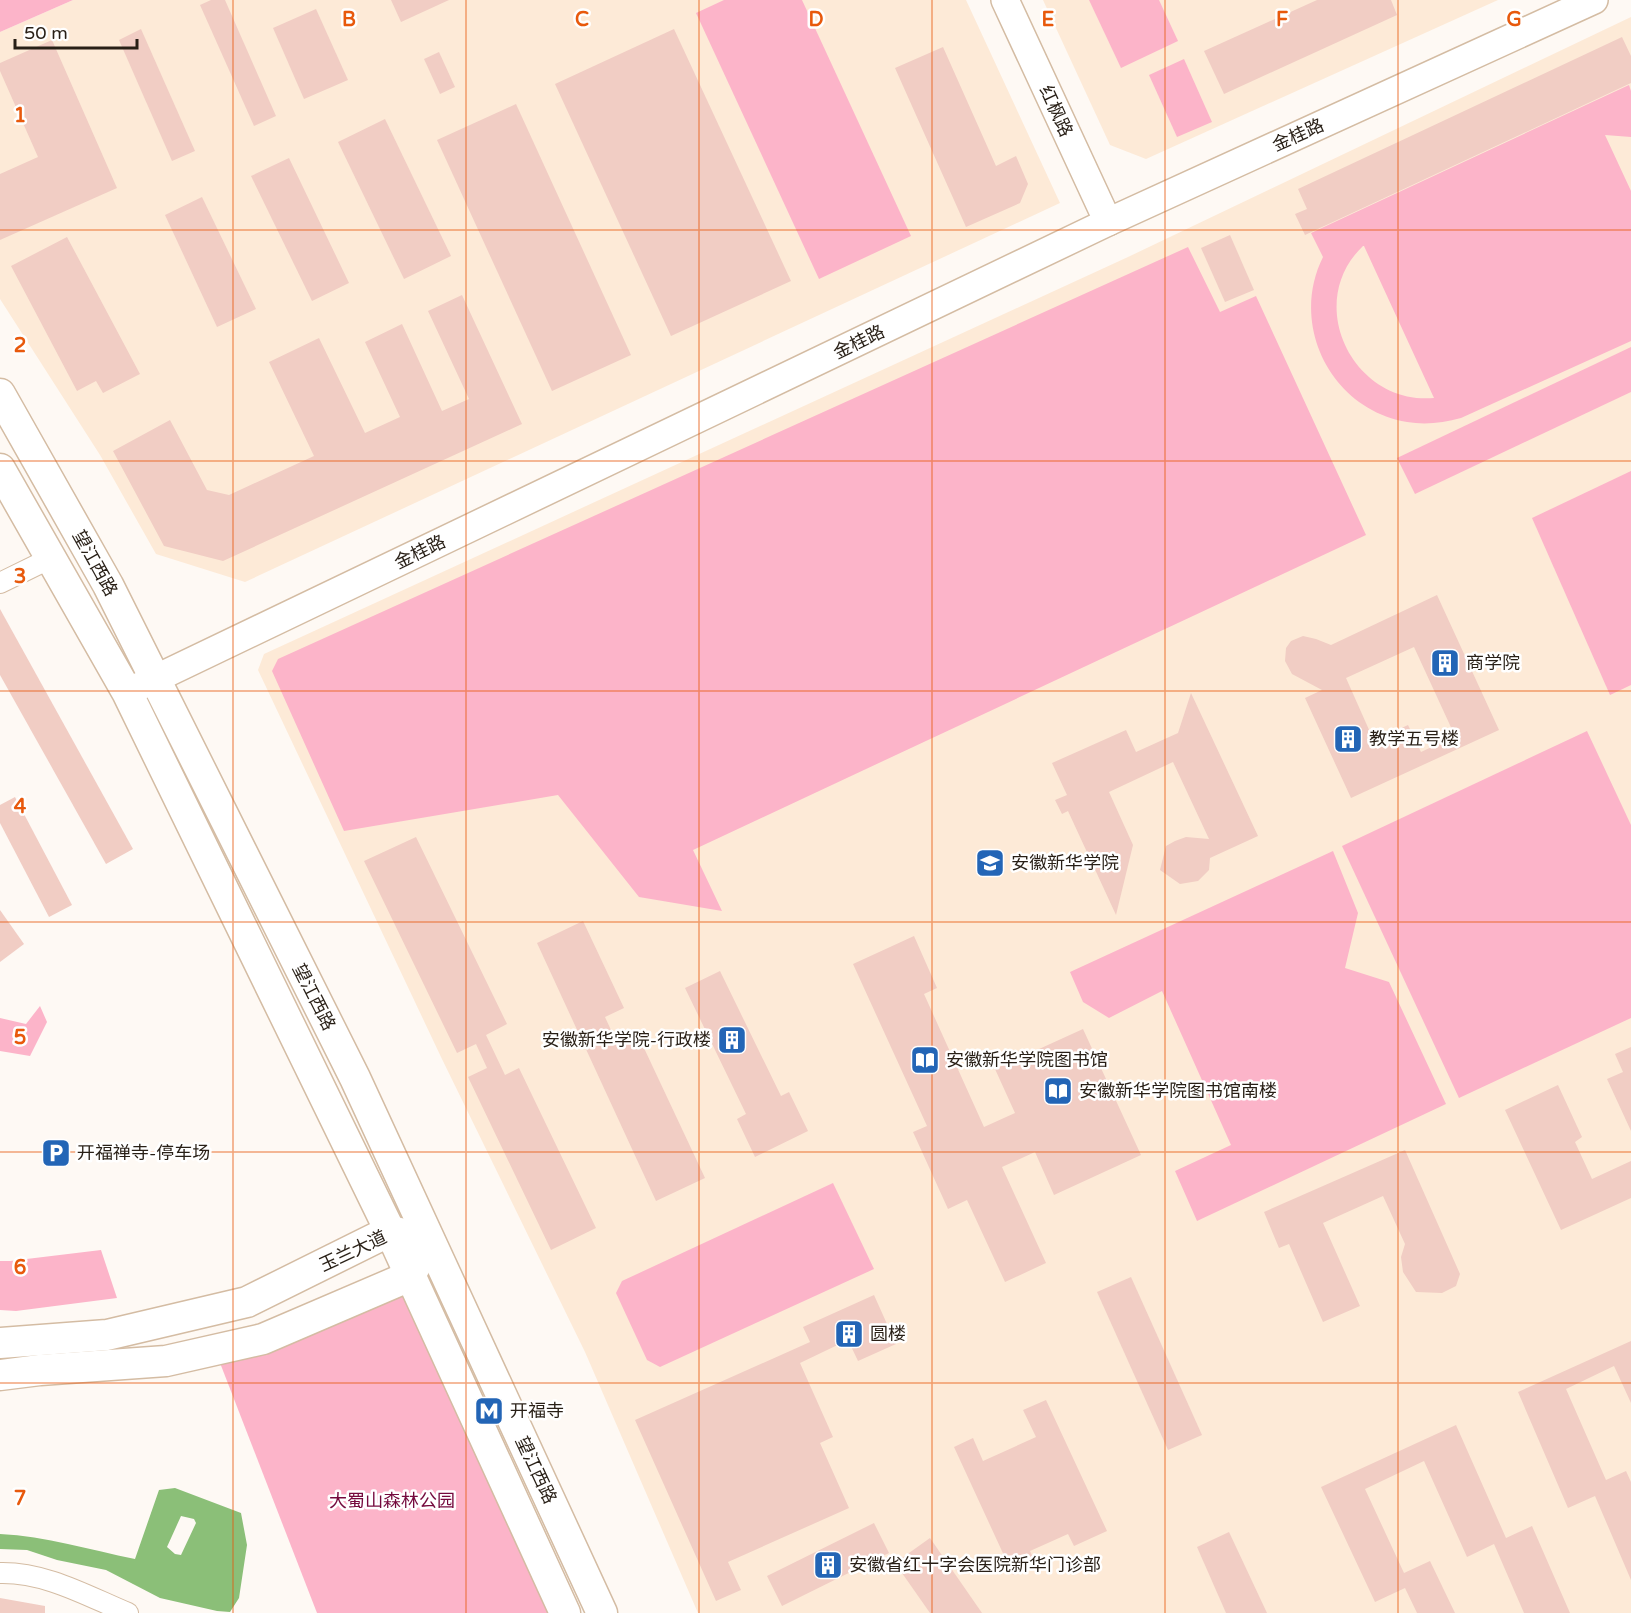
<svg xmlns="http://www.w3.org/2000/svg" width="1631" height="1613" font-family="'Varela Round','Noto Sans SC',sans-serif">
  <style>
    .built { fill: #fdead7 }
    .green { fill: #fcb4c9; fill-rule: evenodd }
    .water { fill: #8bbf78; fill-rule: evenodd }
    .building { fill: #f1cdc4; fill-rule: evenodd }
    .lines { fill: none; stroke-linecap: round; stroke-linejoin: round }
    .street-casing { stroke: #d4bca3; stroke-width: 22 }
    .secondary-casing { stroke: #d4bca3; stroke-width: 30 }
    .primary-casing { stroke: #d4bca3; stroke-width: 33 }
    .street { stroke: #fff; stroke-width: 20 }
    .secondary { stroke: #fff; stroke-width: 27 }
    .primary { stroke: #fff; stroke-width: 30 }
    .grid { fill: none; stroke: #e8590c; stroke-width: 1.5; stroke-opacity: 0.55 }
    .labels { text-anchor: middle; stroke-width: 5; stroke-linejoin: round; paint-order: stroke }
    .street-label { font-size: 18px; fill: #281f16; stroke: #fff }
    .poi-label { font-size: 18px; fill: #281f16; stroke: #fff; text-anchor: start }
    .park-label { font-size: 18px; fill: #74093d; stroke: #fff }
    .grid-label { font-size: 20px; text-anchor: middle; font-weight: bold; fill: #e8590c; stroke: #fff; stroke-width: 5; stroke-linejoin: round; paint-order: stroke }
  </style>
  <rect width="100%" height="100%" fill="#fef9f4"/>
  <g class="built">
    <path d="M 73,0 L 966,0 L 1060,203 L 245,582 L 156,554 L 100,455 L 0,299 L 0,32 Z"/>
    <path d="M 1043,0 L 1498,0 L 1146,159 L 1110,145 Z"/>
    <path d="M 1631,17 L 1631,1613 L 698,1613 L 585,1352 L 441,1057 L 258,670 L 264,654 L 1128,257 Z"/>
  </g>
  <g class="green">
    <path d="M 0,0 L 73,0 L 0,32 Z"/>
    <path d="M 724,0 L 802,0 L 911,236 L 819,279 L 696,13 Z"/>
    <path d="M 1089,0 L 1159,0 L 1178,41 L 1121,68 Z"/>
    <path d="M 1184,59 L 1212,122 L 1177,137 L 1149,75 Z"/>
    <path d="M 1629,85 L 1631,91 L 1631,137 L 1605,135 L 1631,191 L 1631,341 L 1461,418 C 1443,423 1425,425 1407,422 C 1331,409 1289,325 1323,257 L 1311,233 ZM 1363,246 L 1364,246 L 1434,398 C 1353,405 1303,303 1363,246 Z"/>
    <path d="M 1188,247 L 1220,312 L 1256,296 L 1366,535 L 693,850 L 722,911 L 639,897 L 558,795 L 344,831 L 272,671 L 278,659 Z"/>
    <path d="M 1631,347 L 1631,392 L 1415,494 L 1397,458 Z"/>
    <path d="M 1631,471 L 1631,685 L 1610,695 L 1532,518 Z"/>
    <path d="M 1587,731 L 1631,825 L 1631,1018 L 1459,1098 L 1342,846 Z"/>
    <path d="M 1333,851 L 1358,913 L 1345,968 L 1389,982 L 1446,1104 L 1197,1221 L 1175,1171 L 1231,1145 L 1162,991 L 1109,1018 L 1083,1002 L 1070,972 Z"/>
    <path d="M 40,1006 L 47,1022 L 30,1056 L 0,1051 L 0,1018 L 26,1024 Z"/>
    <path d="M 833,1183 L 874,1269 L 660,1367 L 647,1360 L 616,1293 L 622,1281 Z"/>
    <path d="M 101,1250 L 117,1298 L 16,1311 L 0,1310 L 0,1261 L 10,1261 Z"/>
    <path d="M 410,1276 L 565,1613 L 317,1613 L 215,1350 Z"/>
  </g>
  <path class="water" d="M 175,1488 L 241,1513 L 247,1545 L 239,1598 L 230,1612 L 217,1611 L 160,1598 L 106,1570 L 57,1560 L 27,1550 L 0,1549 L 0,1534 C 46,1536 90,1550 135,1559 L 159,1490 ZM 181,1516 L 194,1519 L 196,1523 L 181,1555 L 175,1554 L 167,1547 Z"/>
  <g class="building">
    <path d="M 211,0 L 225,0 L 276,116 L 254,126 L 200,5 Z"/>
    <path d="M 391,0 L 449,0 L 401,22 Z"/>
    <path d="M 1317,0 L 1391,0 L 1397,15 L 1224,94 L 1204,51 Z"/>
    <path d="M 316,9 L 348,80 L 304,99 L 273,28 Z"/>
    <path d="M 141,29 L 195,151 L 172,161 L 119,40 Z"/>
    <path d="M 674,29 L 791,281 L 671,336 L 555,84 Z"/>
    <path d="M 1622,37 L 1631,56 L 1631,83 L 1305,235 L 1295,214 L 1307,209 L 1298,189 Z"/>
    <path d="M 52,40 L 117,188 L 0,240 L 0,174 L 38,157 L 0,71 L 0,63 Z"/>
    <path d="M 943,47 L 996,166 L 1016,156 L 1028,184 L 1020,203 L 966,227 L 895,68 Z"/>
    <path d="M 439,52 L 455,87 L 440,94 L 424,59 Z"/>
    <path d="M 516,104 L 631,355 L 552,391 L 437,140 Z"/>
    <path d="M 385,119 L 451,256 L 404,279 L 338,142 Z"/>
    <path d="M 289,158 L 349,283 L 312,301 L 251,176 Z"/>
    <path d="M 202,197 L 256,309 L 217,327 L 165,215 Z"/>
    <path d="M 1230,235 L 1254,290 L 1225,302 L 1201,248 Z"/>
    <path d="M 67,237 L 140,374 L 103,393 L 96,381 L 77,391 L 11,266 Z"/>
    <path d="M 462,295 L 522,424 L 223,561 L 164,546 L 113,451 L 170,420 L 207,490 L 229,495 L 314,456 L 269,362 L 319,338 L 365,433 L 400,417 L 365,342 L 402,324 L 442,411 L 469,399 L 428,311 Z"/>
    <path d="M 1437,595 L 1499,730 L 1351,798 L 1305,698 L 1322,690 L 1292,674 L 1285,661 L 1286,648 L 1291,641 L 1303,636 L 1316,639 L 1331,645 ZM 1414,647 L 1455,736 L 1421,752 L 1408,725 L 1374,741 L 1346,678 Z"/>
    <path d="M 0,609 L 133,849 L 106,864 L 0,675 Z"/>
    <path d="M 1191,693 L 1258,836 L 1210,858 L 1209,870 L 1198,881 L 1180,884 L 1160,870 L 1166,846 L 1175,841 L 1186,837 L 1209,839 L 1173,762 L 1109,792 L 1133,845 L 1116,915 L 1068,811 L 1062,814 L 1055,800 L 1067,795 L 1052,763 L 1126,730 L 1136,752 L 1178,733 Z"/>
    <path d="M 15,797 L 72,905 L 49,917 L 0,823 L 0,805 Z"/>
    <path d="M 416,837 L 507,1024 L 486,1035 L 505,1075 L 519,1068 L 596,1228 L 551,1250 L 468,1077 L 487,1068 L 476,1044 L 457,1053 L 364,861 Z"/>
    <path d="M 0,910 L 24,944 L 0,962 Z"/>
    <path d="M 583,921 L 624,1008 L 605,1017 L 616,1041 L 636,1031 L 705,1178 L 656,1201 L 537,943 Z"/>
    <path d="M 914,936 L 937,988 L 924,994 L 984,1127 L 1015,1113 L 995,1069 L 1083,1029 L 1141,1155 L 1054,1195 L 1035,1152 L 1002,1167 L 1046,1263 L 1005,1282 L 967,1200 L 948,1209 L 913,1132 L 927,1126 L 853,964 Z"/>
    <path d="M 720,971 L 781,1096 L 789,1092 L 808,1131 L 755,1157 L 737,1119 L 746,1114 L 685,988 Z"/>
    <path d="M 1631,1047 L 1631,1131 L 1607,1079 L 1623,1072 L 1615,1054 Z"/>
    <path d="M 1558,1085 L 1582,1137 L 1575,1142 L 1592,1179 L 1631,1161 L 1631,1198 L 1561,1230 L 1505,1110 Z"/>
    <path d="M 1405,1150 L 1460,1274 L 1456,1286 L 1442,1293 L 1416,1292 L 1403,1272 L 1401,1257 L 1405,1244 L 1383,1196 L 1323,1223 L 1360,1306 L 1323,1322 L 1289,1244 L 1279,1248 L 1264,1212 Z"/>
    <path d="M 1131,1277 L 1202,1435 L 1168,1450 L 1097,1292 Z"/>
    <path d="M 874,1295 L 896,1344 L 858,1361 L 848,1340 L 800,1363 L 833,1437 L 820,1443 L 849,1508 L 728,1562 L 741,1590 L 716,1601 L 635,1420 L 810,1342 L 803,1327 Z"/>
    <path d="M 1631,1341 L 1631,1403 L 1614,1366 L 1566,1389 L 1606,1480 L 1626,1471 L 1631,1482 L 1631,1580 L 1595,1496 L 1568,1508 L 1518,1392 Z"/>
    <path d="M 1046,1400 L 1107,1531 L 1074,1546 L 1068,1534 L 1030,1551 L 1036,1564 L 1013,1575 L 954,1447 L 973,1438 L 983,1461 L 1036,1437 L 1023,1410 Z"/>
    <path d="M 1456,1425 L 1506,1538 L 1532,1526 L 1570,1613 L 1524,1613 L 1494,1544 L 1467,1557 L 1424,1461 L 1365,1489 L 1404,1573 L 1430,1561 L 1455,1613 L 1417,1613 L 1405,1588 L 1375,1602 L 1321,1487 Z"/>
    <path d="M 874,1523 L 889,1553 L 782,1606 L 767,1576 Z"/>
    <path d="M 1229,1532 L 1267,1613 L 1226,1613 L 1197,1547 Z"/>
    <path d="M 930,1538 L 982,1613 L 930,1613 L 895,1563 Z"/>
    <path d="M 0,1598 L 45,1606 L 45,1613 L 0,1613 Z"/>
  </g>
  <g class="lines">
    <g class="street-casing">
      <g id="street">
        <path d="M 0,583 L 51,558"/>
        <path d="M 0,1573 C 46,1572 87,1596 128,1613"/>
      </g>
    </g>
    <g class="secondary-casing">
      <g id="secondary">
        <path d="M 1005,0 L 1108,222"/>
        <path d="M 136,688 L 1108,222 L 1594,0"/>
      </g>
    </g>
    <g class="primary-casing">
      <g id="primary">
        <path d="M 0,394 L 108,585 L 355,1078 L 602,1613"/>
        <path d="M 0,469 L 127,692 L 390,1231 L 565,1613"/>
        <path d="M 0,1343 L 107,1335 L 247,1302 L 390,1231 L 408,1235"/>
        <path d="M 0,1375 L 40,1370 L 166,1361 L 263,1339 L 410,1276 L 419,1259"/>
      </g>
    </g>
    <use href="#street" class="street"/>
    <use href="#secondary" class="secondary"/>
    <use href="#primary" class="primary"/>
  </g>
  <path class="grid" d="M 233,0 L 233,1613M 466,0 L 466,1613M 699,0 L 699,1613M 932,0 L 932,1613M 1165,0 L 1165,1613M 1398,0 L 1398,1613M 0,230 L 1631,230M 0,461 L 1631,461M 0,691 L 1631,691M 0,922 L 1631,922M 0,1152 L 1631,1152M 0,1383 L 1631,1383"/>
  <defs>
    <g id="building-square" transform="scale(1.5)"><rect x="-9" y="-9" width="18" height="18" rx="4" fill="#2365b6" stroke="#fff"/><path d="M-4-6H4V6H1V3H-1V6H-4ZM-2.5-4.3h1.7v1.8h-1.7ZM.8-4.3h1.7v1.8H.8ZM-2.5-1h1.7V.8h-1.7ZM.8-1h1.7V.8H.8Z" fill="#fff"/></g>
    <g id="university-square" transform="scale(1.5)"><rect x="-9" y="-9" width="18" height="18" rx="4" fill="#2365b6" stroke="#fff"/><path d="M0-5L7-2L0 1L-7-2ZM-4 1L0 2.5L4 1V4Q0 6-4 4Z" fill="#fff"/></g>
    <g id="library-square" transform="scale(1.5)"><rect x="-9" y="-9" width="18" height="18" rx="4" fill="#2365b6" stroke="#fff"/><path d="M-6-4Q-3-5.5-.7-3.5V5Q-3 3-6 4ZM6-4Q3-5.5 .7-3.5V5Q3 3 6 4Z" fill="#fff"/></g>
    <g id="parking-square" transform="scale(1.5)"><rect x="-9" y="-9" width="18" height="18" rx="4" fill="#2365b6" stroke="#fff"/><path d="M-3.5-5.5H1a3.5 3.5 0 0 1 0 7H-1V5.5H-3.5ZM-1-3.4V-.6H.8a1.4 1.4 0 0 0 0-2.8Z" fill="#fff"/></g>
    <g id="metro-square" transform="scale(1.5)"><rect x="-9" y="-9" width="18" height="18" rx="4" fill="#2365b6" stroke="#fff"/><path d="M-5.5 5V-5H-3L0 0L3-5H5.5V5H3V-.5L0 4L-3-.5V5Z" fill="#fff"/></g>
  </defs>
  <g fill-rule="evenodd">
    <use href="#building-square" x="1445" y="663"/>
    <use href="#building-square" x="1348" y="739"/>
    <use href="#university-square" x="990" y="863"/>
    <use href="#building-square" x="732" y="1040"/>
    <use href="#library-square" x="925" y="1060"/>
    <use href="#library-square" x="1058" y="1091"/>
    <use href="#parking-square" x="56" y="1153"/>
    <use href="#building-square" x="849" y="1334"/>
    <use href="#metro-square" x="489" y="1411"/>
    <use href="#building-square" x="828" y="1565"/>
  </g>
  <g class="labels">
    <g class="street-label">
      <text transform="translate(1056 111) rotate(65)" y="6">红枫路</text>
      <text transform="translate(1298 135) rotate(-24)" y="6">金桂路</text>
      <text transform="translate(859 342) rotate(-26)" y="6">金桂路</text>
      <text transform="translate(420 552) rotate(-26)" y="6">金桂路</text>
      <text transform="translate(95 563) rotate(61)" y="6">望江西路</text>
      <text transform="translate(314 997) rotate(63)" y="6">望江西路</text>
      <text transform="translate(353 1251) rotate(-25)" y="6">玉兰大道</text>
      <text transform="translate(536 1470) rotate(65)" y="6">望江西路</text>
    </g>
    <g class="poi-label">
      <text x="1466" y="669">商学院</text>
      <text x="1369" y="745">教学五号楼</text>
      <text x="1011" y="869">安徽新华学院</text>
      <text x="711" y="1046" text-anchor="end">安徽新华学院-行政楼</text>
      <text x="946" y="1066">安徽新华学院图书馆</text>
      <text x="1079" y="1097">安徽新华学院图书馆南楼</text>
      <text x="77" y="1159">开福禅寺-停车场</text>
      <text x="870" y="1340">圆楼</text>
      <text x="510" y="1417">开福寺</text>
      <text x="849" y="1571">安徽省红十字会医院新华门诊部</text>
    </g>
    <g class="park-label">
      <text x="392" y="1507">大蜀山森林公园</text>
    </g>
  </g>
  <g class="grid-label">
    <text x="349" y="26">B</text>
    <text x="582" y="26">C</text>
    <text x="816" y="26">D</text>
    <text x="1048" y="26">E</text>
    <text x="1282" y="26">F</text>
    <text x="1514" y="26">G</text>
    <text x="20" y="122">1</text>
    <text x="20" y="352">2</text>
    <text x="20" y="583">3</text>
    <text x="20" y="813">4</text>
    <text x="20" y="1044">5</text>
    <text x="20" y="1274">6</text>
    <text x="20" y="1505">7</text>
  </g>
  <path d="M15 39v9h122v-9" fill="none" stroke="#281f16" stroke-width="3"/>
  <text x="24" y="39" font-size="18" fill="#281f16" stroke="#ffffff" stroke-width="4.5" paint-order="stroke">50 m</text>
</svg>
